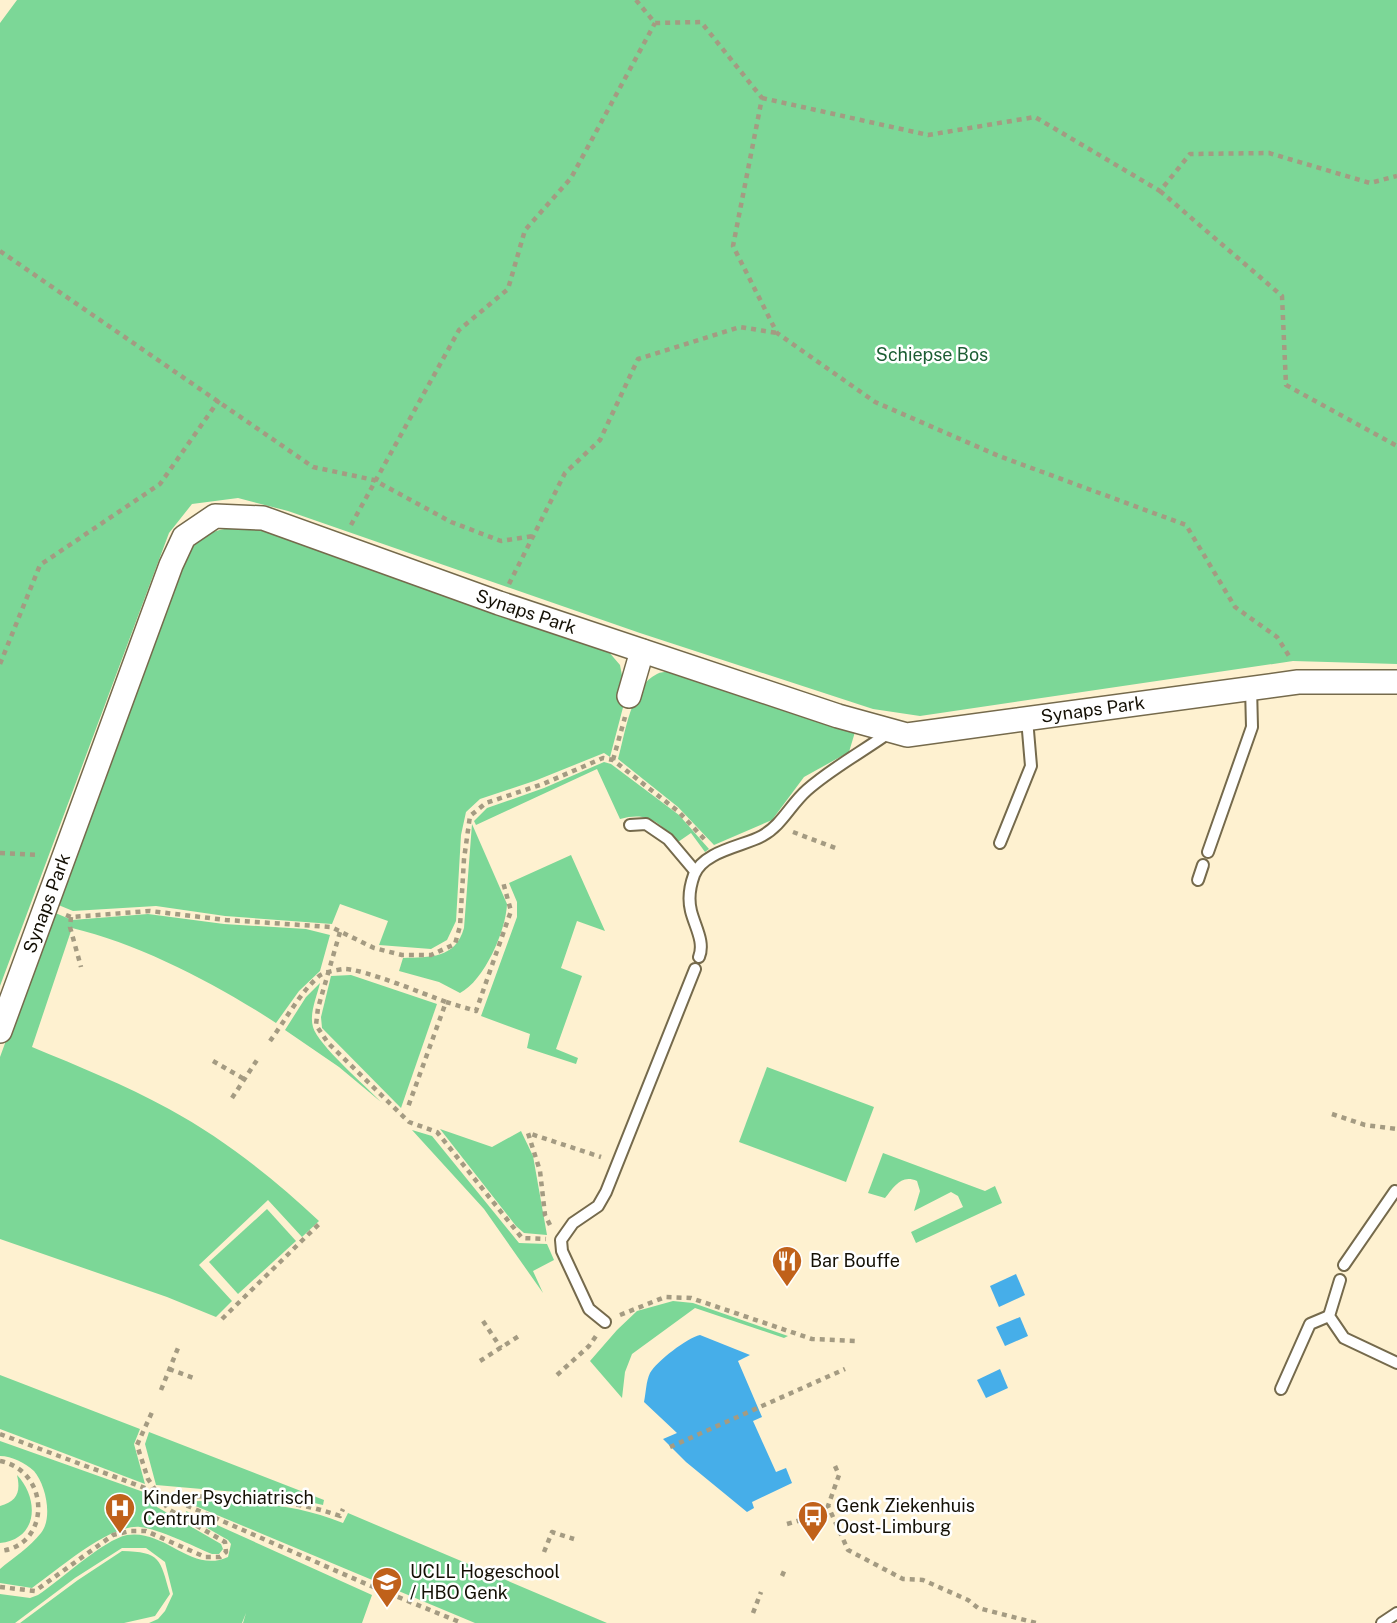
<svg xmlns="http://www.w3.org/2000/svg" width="1397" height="1623" font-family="'Public Sans',sans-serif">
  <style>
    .green { fill: #7cd797 }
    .water { fill: #46aee9 }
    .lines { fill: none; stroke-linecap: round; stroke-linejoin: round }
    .lane-casing { stroke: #756a4c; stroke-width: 14 }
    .street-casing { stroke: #756a4c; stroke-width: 26 }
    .path { stroke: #a49b82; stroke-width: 4.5; stroke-dasharray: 5 5; stroke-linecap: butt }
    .lane { stroke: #fff; stroke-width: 10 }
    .street { stroke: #fff; stroke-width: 23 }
    .labels { text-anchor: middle; stroke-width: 5; stroke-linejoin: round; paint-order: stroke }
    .park-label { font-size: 18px; fill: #1c5e34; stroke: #fff }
    .street-label { font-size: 18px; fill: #141005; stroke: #fff }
    .poi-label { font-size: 18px; fill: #141005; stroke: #fff; text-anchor: start }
  </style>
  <rect width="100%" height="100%" fill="#fef1d0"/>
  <g class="green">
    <path d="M 17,0 L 1397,0 L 1397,664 L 1293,661 L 920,716 L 873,709 L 640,633 L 288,511 L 238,498 L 192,504 L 169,533 L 0,986 L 0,23 Z"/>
    <path d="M 247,526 L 602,644 L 620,665 L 626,696 L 610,757 L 604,753 L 537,780 L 480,799 L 466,812 L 461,835 L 456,921 L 447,940 L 431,949 L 379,945 L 388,921 L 340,904 L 332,924 L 225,916 L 156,906 L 73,911 L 56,904 L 187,553 C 206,530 219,529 247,526 Z"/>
    <path d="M 679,672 L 855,732 L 849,752 L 804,777 L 772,820 L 714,845 L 678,807 L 618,759 C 625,735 631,686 657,674 C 662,671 673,672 679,672 Z"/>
    <path d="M 604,762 L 611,764 L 679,815 L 709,849 L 705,852 L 691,833 L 678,842 C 660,823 648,811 620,819 L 597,769 L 476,825 L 474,821 L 487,808 L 544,788 Z"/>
    <path d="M 472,824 L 507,904 C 506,931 484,981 460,993 L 439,982 L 399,971 L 403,958 C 430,957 455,959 464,928 Z"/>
    <path d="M 571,855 L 605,931 L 577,921 L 561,968 L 582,976 L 556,1049 L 578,1058 L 576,1064 L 527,1048 L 530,1034 L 481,1016 L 517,917 L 517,902 L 509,883 Z"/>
    <path d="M 53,912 L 72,920 L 148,914 L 224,924 L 306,929 L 330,935 L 320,971 L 299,991 L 276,1023 C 218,985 140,944 72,928 L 32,1047 C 78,1066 125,1085 169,1109 C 224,1139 273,1178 319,1221 L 302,1237 L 268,1200 L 199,1265 L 232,1301 L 216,1317 L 167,1297 L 0,1239 L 0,1057 Z"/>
    <path d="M 351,975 L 437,1004 L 401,1108 L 322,1028 L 321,1017 L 331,976 Z"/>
    <path d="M 320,983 C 317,996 309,1014 313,1027 C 318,1045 366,1086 381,1102 L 339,1067 L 285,1030 L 306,997 Z"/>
    <path d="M 767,1067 L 874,1107 L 846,1182 L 739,1142 Z"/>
    <path d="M 440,1129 L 492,1147 L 521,1131 L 533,1156 L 547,1235 L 524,1233 L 516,1226 Z"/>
    <path d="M 412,1130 L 432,1136 L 519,1243 L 547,1244 L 554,1260 L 533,1271 L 543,1293 L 484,1209 Z"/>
    <path d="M 883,1153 L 985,1191 L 995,1186 L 1002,1203 L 916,1243 L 911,1232 L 963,1207 L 958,1196 L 951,1192 L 914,1211 L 920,1191 L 917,1181 C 901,1174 894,1187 885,1198 L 868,1193 Z"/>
    <path d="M 267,1209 L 296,1241 L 238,1294 L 209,1262 Z"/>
    <path d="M 673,1301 L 693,1303 L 788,1336 L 784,1338 L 695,1308 L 632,1354 L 625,1372 L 622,1398 L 590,1361 L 617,1330 L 637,1311 Z"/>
    <path d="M 0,1375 L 140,1429 L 134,1444 L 145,1484 L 0,1429 Z"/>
    <path d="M 149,1432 L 324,1500 L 323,1505 L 283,1496 L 156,1485 L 145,1444 Z"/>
    <path d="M 0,1441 L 152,1495 L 157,1507 L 221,1544 L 223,1549 L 219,1554 L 212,1554 C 193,1546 159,1529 140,1527 C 109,1524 58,1570 32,1588 L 0,1583 L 0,1569 C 13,1558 30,1547 41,1533 C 53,1518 46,1485 34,1471 C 25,1463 12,1456 0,1456 Z"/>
    <path d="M 17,1475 C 39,1498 39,1539 0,1543 L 0,1506 C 17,1501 21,1492 17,1475 Z"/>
    <path d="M 192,1501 C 246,1502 292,1502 343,1523 L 348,1513 L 607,1623 L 475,1623 L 193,1505 Z"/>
    <path d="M 186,1511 L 372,1595 L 362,1623 L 243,1623 L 246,1613 L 242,1623 L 149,1623 L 158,1619 L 165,1611 L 173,1594 L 165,1562 L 146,1548 L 122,1548 L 75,1578 L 15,1623 L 0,1623 L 0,1594 L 30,1598 L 38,1595 C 61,1580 103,1540 127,1535 C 166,1529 191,1574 228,1557 L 231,1544 L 228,1540 L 188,1517 Z"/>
    <path d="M 122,1551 C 161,1552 160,1559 170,1594 L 155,1616 L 124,1623 L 20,1623 L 78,1580 Z"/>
  </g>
  <g class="water">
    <path d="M 1016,1274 L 1025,1295 L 999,1307 L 990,1286 Z"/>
    <path d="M 1020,1317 L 1028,1336 L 1005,1346 L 996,1327 Z"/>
    <path d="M 700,1335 L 750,1355 L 738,1361 L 762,1417 L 753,1421 L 776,1472 L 786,1468 L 792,1483 L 752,1502 L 754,1508 L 747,1512 L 686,1462 L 663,1439 L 677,1433 L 644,1402 C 646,1393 646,1381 650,1373 C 657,1361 687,1338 700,1335 Z"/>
    <path d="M 1000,1369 L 1008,1388 L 986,1398 L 977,1380 Z"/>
  </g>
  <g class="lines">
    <g class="lane-casing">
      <g id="lane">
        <path d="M 630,825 L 646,824 L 668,839 L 695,871"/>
        <path d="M 1000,843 L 1031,766 L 1027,719"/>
        <path d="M 1208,852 L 1252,727 L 1251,687"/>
        <path d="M 1198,880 L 1203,865"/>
        <path d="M 699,957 C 705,942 695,927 691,911 C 688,899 690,886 694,875 C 703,851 744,846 762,836 C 782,825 790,805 807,790 C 832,768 862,752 890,732"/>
        <path d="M 1344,1265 L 1395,1191"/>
        <path d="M 1340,1280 L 1329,1316 L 1344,1338 L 1397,1363"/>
        <path d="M 605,1322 L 589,1309 L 562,1251 L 561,1240 L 573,1223 L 598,1206 L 606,1192 L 695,969"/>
        <path d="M 1281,1389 L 1310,1324 L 1329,1316"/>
        <path d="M 1382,1623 L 1397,1613"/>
      </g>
    </g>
    <g class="street-casing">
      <g id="street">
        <path d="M 629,696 L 642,651"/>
        <path id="s1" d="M 0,1031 L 171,565 L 184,537 L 215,516 L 263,518 L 499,603 L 838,716 L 907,735 L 1298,682 L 1397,682"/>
      </g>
    </g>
    <g class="path">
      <path d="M 636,0 L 655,23 L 701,22 L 762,98 L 733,246 L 777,333 L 875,402 L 999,456 L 1186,525 L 1235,607 L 1277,637 L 1291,659"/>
      <path d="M 762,98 L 928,135 L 1035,117 L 1160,191 L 1190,154 L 1269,153 L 1370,183 L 1397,176"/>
      <path d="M 1160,191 L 1282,296 L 1286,385 L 1397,446"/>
      <path d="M 0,251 L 313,467 L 374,480 L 451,522 L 501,541 L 534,536"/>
      <path d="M 351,525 L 459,330 L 508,289 L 525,230 L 571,178 L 655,23"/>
      <path d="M 509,584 L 565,473 L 600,440 L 638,359 L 740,327 L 777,333"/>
      <path d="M 0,664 L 40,565 L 160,484 L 219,400"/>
      <path d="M 613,760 L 625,717"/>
      <path d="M 793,832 L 838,849"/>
      <path d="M 0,853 L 40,855"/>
      <path d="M 66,915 L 71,917 L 150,911 L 226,920 L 331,927 L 374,948 L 402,955 L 431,955 L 455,944 L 460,926 L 464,859 L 470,816 L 486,803 L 543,784 L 603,758 L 613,760 L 679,812 L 706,841"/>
      <path d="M 71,917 L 70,927 L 81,967"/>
      <path d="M 340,932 L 318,1008 L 316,1025 L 328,1043 L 409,1122 L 437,1132 L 522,1238 L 546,1239"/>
      <path d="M 446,1002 L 476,1011 L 511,911 L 503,882"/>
      <path d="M 270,1041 C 285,1021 299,994 318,977 C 323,972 336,970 344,969 C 364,969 424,994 446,1002 L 408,1107"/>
      <path d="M 213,1061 L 244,1079"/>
      <path d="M 232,1098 L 257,1060"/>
      <path d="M 1332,1114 L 1365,1125 L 1397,1129"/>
      <path d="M 550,1225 L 545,1215 L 540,1171 L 528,1133 L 601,1157"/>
      <path d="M 620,1315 L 665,1297 L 691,1298 L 812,1339 L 856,1341"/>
      <path d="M 222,1319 L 321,1222"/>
      <path d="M 483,1321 L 501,1348"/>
      <path d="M 480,1361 L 519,1336"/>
      <path d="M 169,1369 L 196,1379"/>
      <path d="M 557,1375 L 589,1346 L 596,1336"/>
      <path d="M 161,1390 L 178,1348"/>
      <path d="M 0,1434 L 158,1493 L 371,1586 L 462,1623"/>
      <path d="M 670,1447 L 845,1369"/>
      <path d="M 0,1461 C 51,1471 51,1546 0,1551"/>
      <path d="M 835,1466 L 839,1475 L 828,1506 L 848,1550 L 903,1579 L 923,1580 L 968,1600 L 978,1608 L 1036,1623"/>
      <path d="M 167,1495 C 225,1498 284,1496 340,1516 L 343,1509"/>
      <path d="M 787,1524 L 801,1520"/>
      <path d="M 544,1552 L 552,1532 L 574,1539"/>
      <path d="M 782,1576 L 785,1569"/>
      <path d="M 0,1587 L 35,1591 L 113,1535 L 130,1531 L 146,1531 L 205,1557 L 220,1557 L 226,1552 L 225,1542 L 168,1509 L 148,1479 L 137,1445 L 153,1410"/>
      <path d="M 753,1613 L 761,1592"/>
    </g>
    <use href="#lane" class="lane"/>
    <use href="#street" class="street"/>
  </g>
  <defs>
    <g id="restaurant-pin" transform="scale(1.575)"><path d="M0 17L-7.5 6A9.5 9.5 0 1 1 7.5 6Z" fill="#c0611a" stroke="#fff"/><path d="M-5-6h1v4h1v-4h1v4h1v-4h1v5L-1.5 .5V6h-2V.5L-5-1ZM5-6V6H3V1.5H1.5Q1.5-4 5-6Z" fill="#fff"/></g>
    <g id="hospital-pin" transform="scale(1.575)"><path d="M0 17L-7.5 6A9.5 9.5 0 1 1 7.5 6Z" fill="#c0611a" stroke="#fff"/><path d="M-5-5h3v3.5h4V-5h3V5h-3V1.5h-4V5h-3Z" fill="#fff"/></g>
    <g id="bus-pin" transform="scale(1.575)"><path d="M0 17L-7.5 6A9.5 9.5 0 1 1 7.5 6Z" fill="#c0611a" stroke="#fff"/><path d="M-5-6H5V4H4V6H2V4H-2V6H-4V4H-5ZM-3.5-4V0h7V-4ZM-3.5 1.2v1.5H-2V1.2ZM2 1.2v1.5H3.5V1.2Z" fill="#fff"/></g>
    <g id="school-pin" transform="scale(1.575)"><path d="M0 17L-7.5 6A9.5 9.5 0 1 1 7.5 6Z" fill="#c0611a" stroke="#fff"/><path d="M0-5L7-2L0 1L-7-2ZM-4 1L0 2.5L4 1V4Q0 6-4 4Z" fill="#fff"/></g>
  </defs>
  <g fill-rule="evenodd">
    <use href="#restaurant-pin" x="787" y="1261"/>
    <use href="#hospital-pin" x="120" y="1508"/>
    <use href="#bus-pin" x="813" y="1516"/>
    <use href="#school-pin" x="387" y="1582"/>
  </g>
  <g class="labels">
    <g class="park-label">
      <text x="932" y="361">Schiepse Bos</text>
    </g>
    <g class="street-label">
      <text dy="6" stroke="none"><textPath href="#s1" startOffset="892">Synaps Park</textPath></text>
      <text dy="6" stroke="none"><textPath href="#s1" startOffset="1480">Synaps Park</textPath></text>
      <text dy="6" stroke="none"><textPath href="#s1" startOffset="136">Synaps Park</textPath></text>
    </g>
    <g class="poi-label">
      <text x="810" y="1267">Bar Bouffe</text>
      <text x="143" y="1504">Kinder Psychiatrisch<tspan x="143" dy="21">Centrum</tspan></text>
      <text x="836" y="1512">Genk Ziekenhuis<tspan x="836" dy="21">Oost-Limburg</tspan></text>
      <text x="410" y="1578">UCLL Hogeschool<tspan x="410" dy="21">/ HBO Genk</tspan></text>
    </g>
  </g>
</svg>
